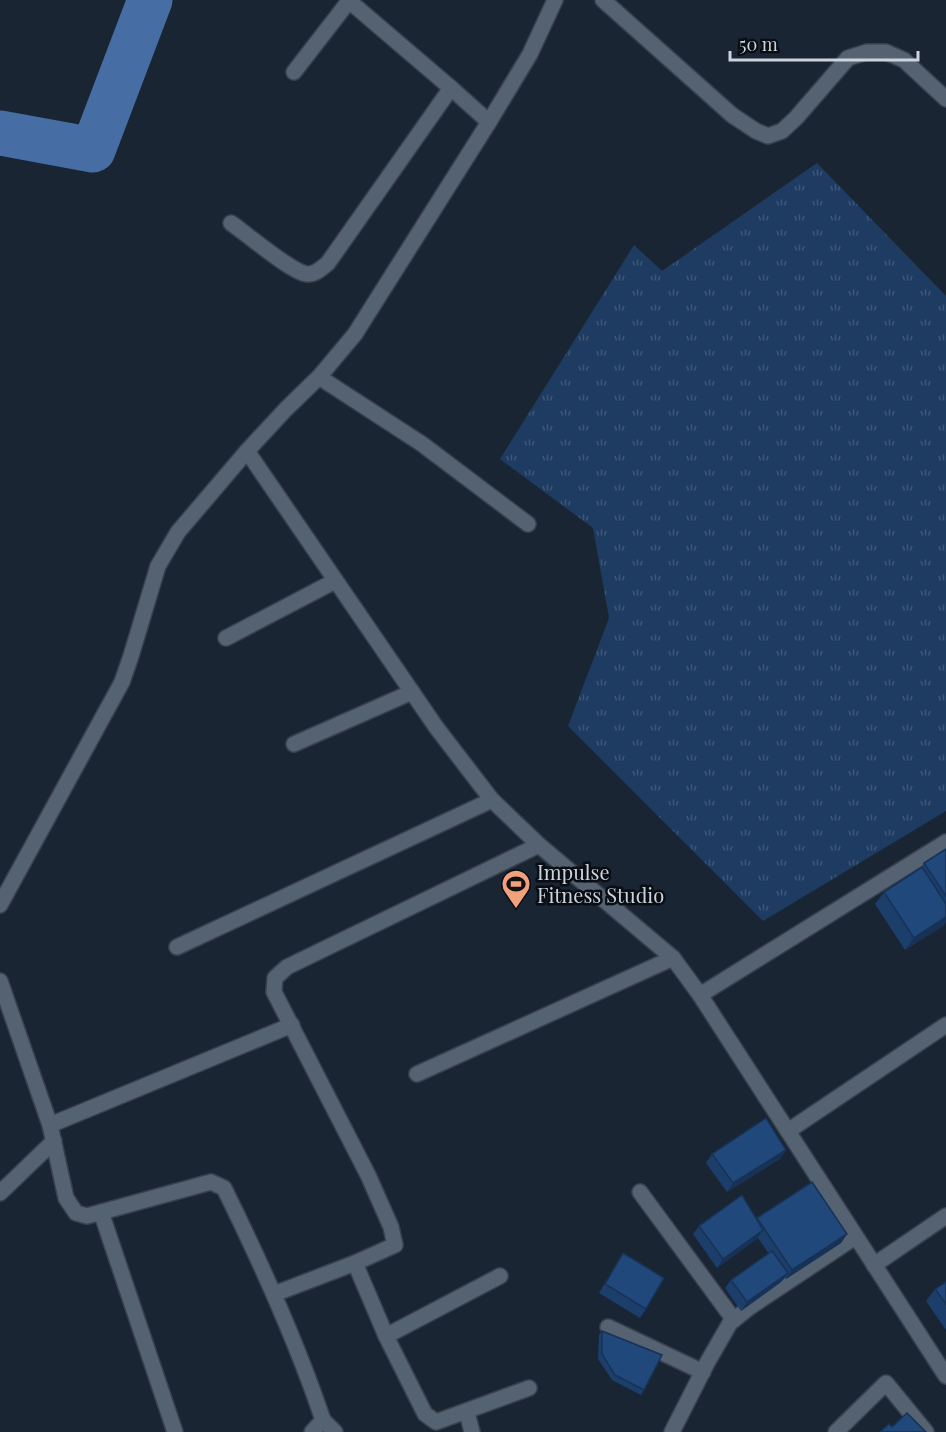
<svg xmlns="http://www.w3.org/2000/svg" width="946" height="1432" font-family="'Playfair Display',serif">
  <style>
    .grass { fill: url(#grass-tufts) }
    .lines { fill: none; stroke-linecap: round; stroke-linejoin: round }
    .river { stroke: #466ea4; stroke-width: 45 }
    .minor-casing { stroke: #39404d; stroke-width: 18 }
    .minor { stroke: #556272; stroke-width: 15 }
    .wall { fill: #1c3e6a }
    .shaded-wall { fill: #173256 }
    .building { fill: #21487b; stroke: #173256; stroke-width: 1.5 }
    .labels { text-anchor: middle; stroke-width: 5; stroke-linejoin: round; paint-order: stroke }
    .poi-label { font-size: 20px; fill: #ccd3dd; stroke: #090d14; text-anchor: start }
  </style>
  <defs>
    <pattern id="grass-tufts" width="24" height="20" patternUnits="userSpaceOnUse" patternTransform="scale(1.5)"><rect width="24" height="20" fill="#1e3b61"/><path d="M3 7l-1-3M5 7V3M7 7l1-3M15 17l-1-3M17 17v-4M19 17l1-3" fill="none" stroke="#3e5677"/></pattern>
  </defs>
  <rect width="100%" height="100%" fill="#1a2533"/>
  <path class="grass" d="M 817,163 L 946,296 L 946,811 L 763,921 L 568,726 L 609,618 L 593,528 L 500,459 L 634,245 L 662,271 Z"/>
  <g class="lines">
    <path class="river" d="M 0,133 L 93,150 L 150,0"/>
    <g class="minor-casing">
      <g id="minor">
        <path d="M 348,0 L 451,88 L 489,122"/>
        <path d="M 603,0 L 732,115 L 756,131 L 768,136 L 782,131 L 796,118 L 848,58 L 867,52 L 886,52 L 904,60 L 946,99"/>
        <path d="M 294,72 L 349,1"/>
        <path d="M 231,223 C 247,234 291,272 307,274 C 315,275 322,268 328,263 L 451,88"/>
        <path d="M 319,377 L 422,444 L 528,524"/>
        <path d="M 247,451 L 436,727 L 492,800 L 539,845 L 673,958 L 700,995 L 946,1376"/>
        <path d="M 226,638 L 335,581"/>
        <path d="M 294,744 L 412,692"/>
        <path d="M 0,905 L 122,682 L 131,656 L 158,566 L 178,532 L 247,451 L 286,409 L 319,377 L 355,334 L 489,122 L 530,54 L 555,0"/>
        <path d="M 177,947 L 492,800"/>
        <path d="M 0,981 L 50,1125 L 66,1198 L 76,1213 L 87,1216 L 211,1182 L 224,1188 C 261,1263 296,1340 323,1420 L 312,1432"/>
        <path d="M 700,995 L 946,842"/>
        <path d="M 417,1074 L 673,958"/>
        <path d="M 50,1125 L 292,1025"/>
        <path d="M 788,1131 L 946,1025"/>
        <path d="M 640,1192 L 734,1320"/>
        <path d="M 0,1193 L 54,1141"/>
        <path d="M 101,1212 L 175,1432"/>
        <path d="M 874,1265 L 946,1216"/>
        <path d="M 274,1294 L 355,1263"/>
        <path d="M 608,1327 L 703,1372"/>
        <path d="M 386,1336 L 500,1276"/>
        <path d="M 529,1388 L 436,1422 L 425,1414 L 386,1336 L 355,1263 L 395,1245 L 391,1227 L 368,1175 L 274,992 L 275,978 L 287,967 L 539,845"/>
        <path d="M 467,1412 L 472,1432"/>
        <path d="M 323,1420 L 335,1432"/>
        <path d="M 672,1432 L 707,1363 L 730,1323 L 750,1307 L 855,1237"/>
        <path d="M 836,1432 L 886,1383 L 926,1432"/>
      </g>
    </g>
    <use href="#minor" class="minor"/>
  </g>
  <g class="wall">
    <path d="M 946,849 L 946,923 L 946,922 L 943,926 L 905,950 L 875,904 L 884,892 L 921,868 L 924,863 Z"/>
    <path d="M 786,1150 L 780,1159 L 727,1192 L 706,1163 L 712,1154 Z"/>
    <path d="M 757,1218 L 847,1234 L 841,1243 L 786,1279 L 785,1278 L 781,1282 L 741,1311 L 725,1288 L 731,1280 L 769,1254 L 758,1238 L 717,1268 L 693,1234 L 699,1226 L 756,1219 Z"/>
    <path d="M 623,1253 L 646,1309 L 640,1318 L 599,1293 Z"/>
    <path d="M 946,1282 L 946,1330 L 926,1301 L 935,1289 Z"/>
    <path d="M 602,1331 L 644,1390 L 641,1395 L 612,1380 L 598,1359 L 599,1335 Z"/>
  </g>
  <g class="shaded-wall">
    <path d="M 946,917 L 946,921 L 943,926 L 905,950 L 914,938 Z"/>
    <path d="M 786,1150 L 780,1159 L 727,1192 L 733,1183 Z"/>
    <path d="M 763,1230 L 757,1239 L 717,1268 L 723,1259 Z"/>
    <path d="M 847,1234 L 841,1243 L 786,1279 L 792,1270 Z"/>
    <path d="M 788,1273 L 781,1282 L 741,1311 L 747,1302 Z"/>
  </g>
  <g class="building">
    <path d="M 946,849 L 946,896 L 924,863 Z"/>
    <path d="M 922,867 L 946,904 L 946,917 L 914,938 L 884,892 Z"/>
    <path d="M 766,1118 L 786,1150 L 733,1183 L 712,1154 Z"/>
    <path d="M 812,1182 L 847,1234 L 792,1270 L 757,1218 Z"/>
    <path d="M 742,1195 L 763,1230 L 723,1259 L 699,1226 Z"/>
    <path d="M 772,1251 L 788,1273 L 747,1302 L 731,1280 Z"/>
    <path d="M 623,1253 L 664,1278 L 646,1309 L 605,1284 Z"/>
    <path d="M 946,1282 L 946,1304 L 935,1289 Z"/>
    <path d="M 602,1331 L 662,1355 L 644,1390 L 615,1375 L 602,1354 Z"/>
    <path d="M 907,1413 L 926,1432 L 880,1432 L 889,1424 L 892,1427 Z"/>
  </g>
  <defs>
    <g id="stadium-pin" transform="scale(1.5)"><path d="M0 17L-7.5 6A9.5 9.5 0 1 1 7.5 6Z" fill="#f1a17c" stroke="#090d14"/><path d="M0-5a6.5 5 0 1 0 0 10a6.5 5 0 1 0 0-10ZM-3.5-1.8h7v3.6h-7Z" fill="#111"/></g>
  </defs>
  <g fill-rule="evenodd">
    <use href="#stadium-pin" x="516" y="884"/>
  </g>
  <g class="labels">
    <g class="poi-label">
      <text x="537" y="880">Impulse<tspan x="537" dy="23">Fitness Studio</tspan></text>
    </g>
  </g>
  <path d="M730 51v9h188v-9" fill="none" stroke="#ccd3dd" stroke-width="3"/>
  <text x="739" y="51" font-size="18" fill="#ccd3dd" stroke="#090d14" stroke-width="4.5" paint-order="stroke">50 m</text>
</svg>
